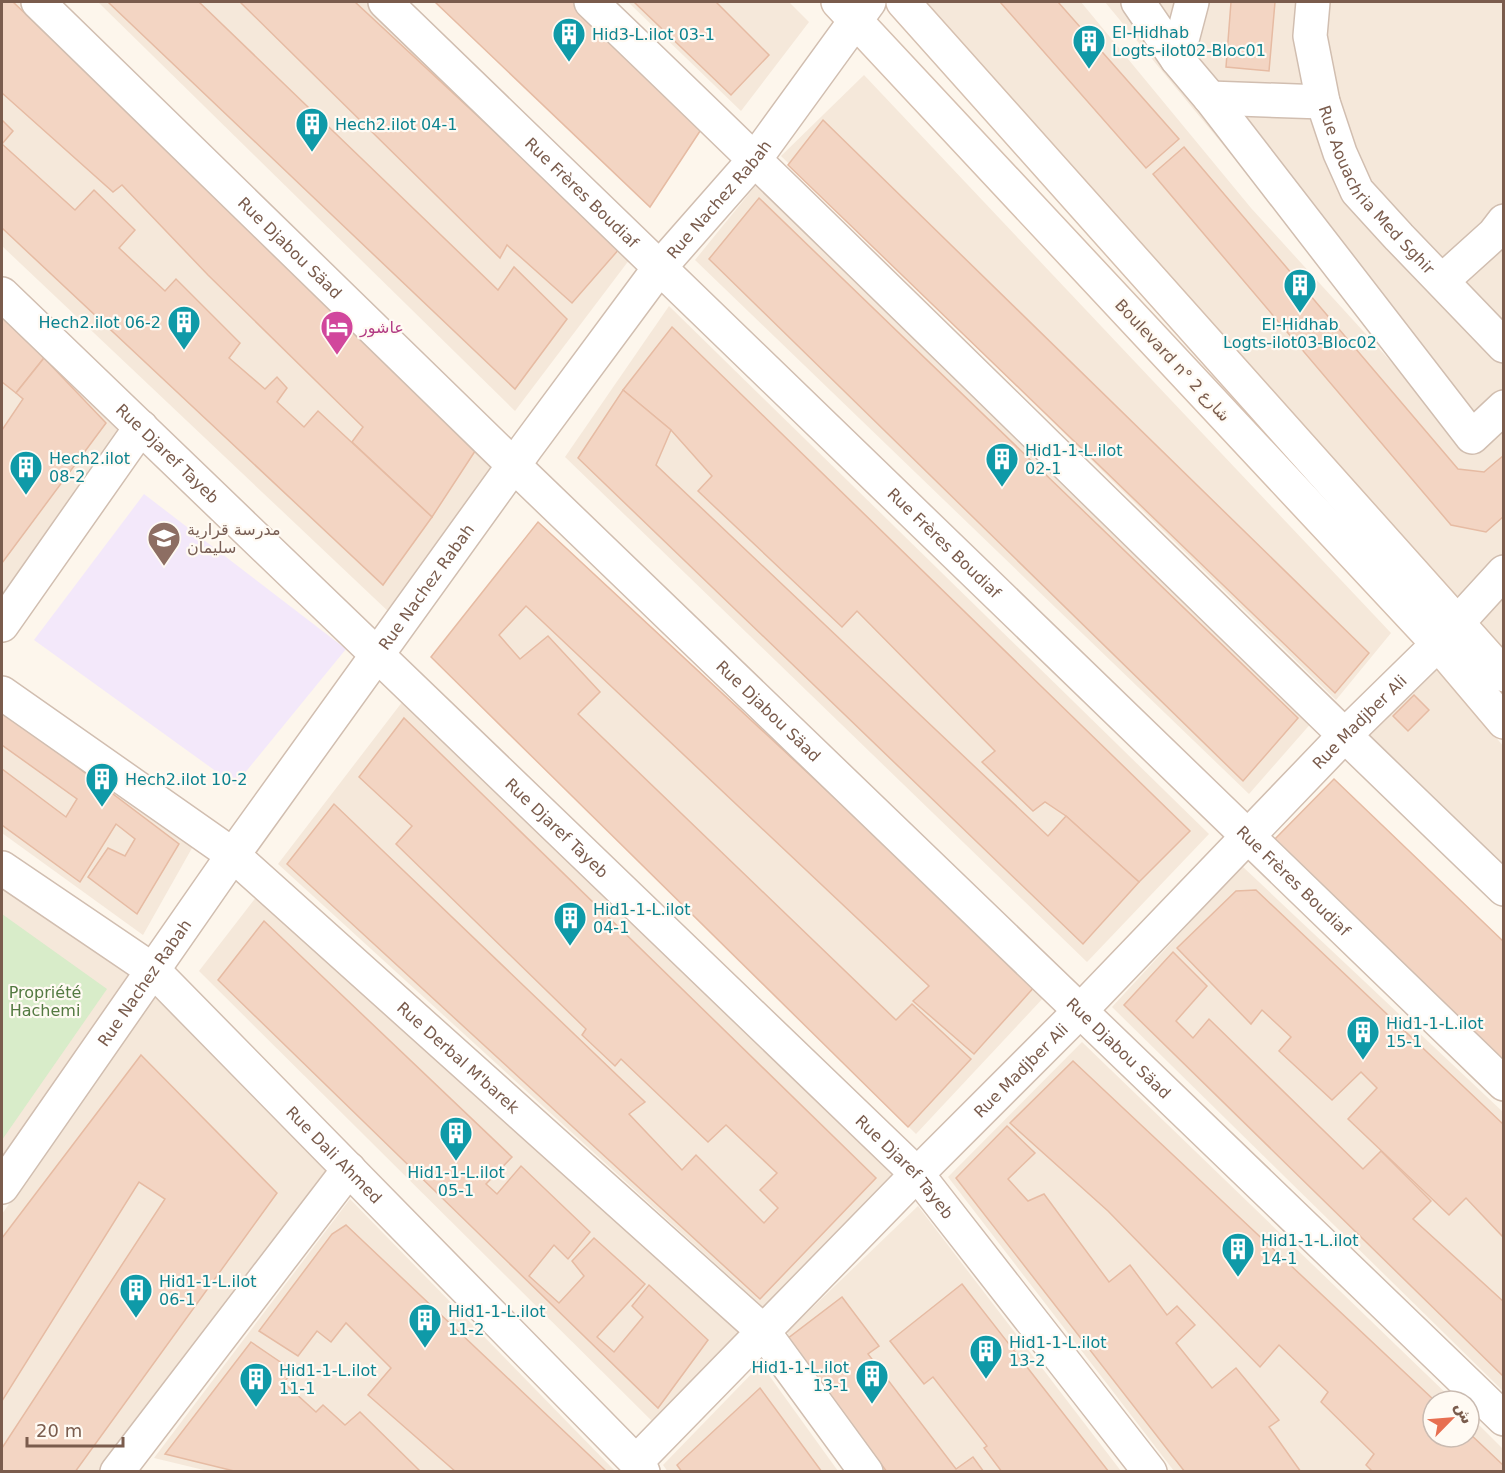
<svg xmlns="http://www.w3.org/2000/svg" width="1505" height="1473" font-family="'DejaVu Sans','Noto Sans Arabic',sans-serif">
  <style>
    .residential { fill: #f5e8da }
    .education { fill: #f3e8fa }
    .green { fill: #d8ecc9 }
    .building { fill: #f3d5c3; stroke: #e6bba3; stroke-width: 1.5 }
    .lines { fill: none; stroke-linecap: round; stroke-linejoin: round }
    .minor-casing { stroke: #d1beb0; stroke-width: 36 }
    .tertiary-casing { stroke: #d1beb0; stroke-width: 36 }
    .secondary-casing { stroke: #d6c0b0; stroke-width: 36 }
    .minor { stroke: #fff; stroke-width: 33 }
    .tertiary { stroke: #fff; stroke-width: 33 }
    .secondary { stroke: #fff; stroke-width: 33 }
    .labels { text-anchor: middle; stroke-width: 4.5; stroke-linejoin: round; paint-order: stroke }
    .culture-label { font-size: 16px; fill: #0d838f; stroke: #fffaf3; text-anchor: start }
    .street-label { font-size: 16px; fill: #7a5c4d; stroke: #fffaf3 }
    .hotel-label { font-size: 16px; fill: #b23c85; stroke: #fffaf3; text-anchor: start }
    .education-label { font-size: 16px; fill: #785e54; stroke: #fffaf3; text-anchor: start }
    .park-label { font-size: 16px; fill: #537a41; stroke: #fffaf3 }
  </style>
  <rect width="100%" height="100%" fill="#fdf6ec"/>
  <g class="residential">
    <path d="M 2,2 L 24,2 L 503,455 L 391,614 L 2,246 Z"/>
    <path d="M 98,2 L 385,2 L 639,247 L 515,411 Z"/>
    <path d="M 628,2 L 789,2 L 809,22 L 741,111 Z"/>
    <path d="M 924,2 L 1081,2 L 1251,208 L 1466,444 L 1503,420 L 1503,558 L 1460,604 Z"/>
    <path d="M 1105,2 L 1503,2 L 1503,346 L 1330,155 L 1503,359 L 1503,394 L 1472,424 L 1262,192 Z"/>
    <path d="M 864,75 L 1391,633 L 1336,700 L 781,156 Z"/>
    <path d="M 756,185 L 1313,721 L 1249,794 L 695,260 Z"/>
    <path d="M 669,306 L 1209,834 L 1087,962 L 565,457 Z"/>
    <path d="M 2,307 L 126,426 L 2,600 Z"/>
    <path d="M 538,522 L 1046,995 L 916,1134 L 431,657 Z"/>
    <path d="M 1503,588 L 1503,652 L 1474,619 Z"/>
    <path d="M 1435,661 L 1503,746 L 1503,876 L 1358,736 Z"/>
    <path d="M 2,693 L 201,832 L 143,935 L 2,833 Z"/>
    <path d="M 406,697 L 895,1174 L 766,1310 L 278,864 Z"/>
    <path d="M 1242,866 L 1503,1112 L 1503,1391 L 1112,1007 Z"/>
    <path d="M 2,886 L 132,975 L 2,1161 Z"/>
    <path d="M 257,896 L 740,1334 L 664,1433 L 199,971 Z"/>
    <path d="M 156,995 L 333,1175 L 105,1471 L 2,1472 L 2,1214 Z"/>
    <path d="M 1082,1042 L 1454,1401 L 1433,1401 L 1433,1437 L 1469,1437 L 1469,1415 L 1503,1449 L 1503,1471 L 1174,1471 L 948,1177 Z"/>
    <path d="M 350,1199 L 615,1471 L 212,1472 L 154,1458 Z"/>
    <path d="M 918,1206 L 1121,1471 L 883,1471 L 787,1339 L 788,1331 Z"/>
    <path d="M 761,1364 L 838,1471 L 668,1472 L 663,1465 Z"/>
  </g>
  <path class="education" d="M 144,494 L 346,649 L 235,785 L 34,640 Z"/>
  <path class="green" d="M 2,914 L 107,989 L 2,1140 Z"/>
  <g class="building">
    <path d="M 2,2 L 13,2 L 479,445 L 432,517 L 352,442 L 363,427 L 208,275 L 122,185 L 113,192 L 2,93 Z"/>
    <path d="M 108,2 L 199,2 L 498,290 L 514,267 L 567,319 L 515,389 Z"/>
    <path d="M 240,2 L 355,2 L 620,248 L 572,303 L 507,245 L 500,258 Z"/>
    <path d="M 435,2 L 574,2 L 704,125 L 650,207 Z"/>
    <path d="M 634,2 L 716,2 L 769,55 L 731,95 Z"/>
    <path d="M 1000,2 L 1058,2 L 1179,139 L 1146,168 Z"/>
    <path d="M 1231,2 L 1275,2 L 1269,71 L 1226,67 Z"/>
    <path d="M 2,120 L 13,131 L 2,144 L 75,210 L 94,190 L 135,230 L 119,248 L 165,291 L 176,279 L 240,343 L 229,358 L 265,389 L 277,377 L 287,388 L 277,402 L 304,427 L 318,411 L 432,517 L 383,585 L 2,228 Z"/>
    <path d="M 823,120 L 1369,653 L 1335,693 L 788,165 Z"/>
    <path d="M 1184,147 L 1458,469 L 1484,472 L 1504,455 L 1504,516 L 1486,532 L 1451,525 L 1153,174 Z"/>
    <path d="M 759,198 L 1298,718 L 1243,781 L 709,259 Z"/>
    <path d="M 2,317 L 44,358 L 16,393 L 2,382 Z"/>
    <path d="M 672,327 L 1190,831 L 1139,882 L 1066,816 L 1045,802 L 1033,811 L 982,762 L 995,751 L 857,611 L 842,627 L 698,491 L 712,476 L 671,430 L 623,390 Z"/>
    <path d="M 44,358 L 106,423 L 2,563 L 2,430 L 23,399 L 16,393 Z"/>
    <path d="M 623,390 L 671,430 L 656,465 L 1048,836 L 1066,816 L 1139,882 L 1083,944 L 578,458 Z"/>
    <path d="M 538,522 L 1036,985 L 974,1054 L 913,1001 L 929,986 L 526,606 L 499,635 L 520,659 L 548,636 L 600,692 L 578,714 L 896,1020 L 912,1004 L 971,1059 L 908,1127 L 431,657 Z"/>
    <path d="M 1414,695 L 1429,710 L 1408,731 L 1393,716 Z"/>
    <path d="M 2,710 L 179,844 L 137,914 L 88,877 L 108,848 L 125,856 L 135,839 L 116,824 L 80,882 L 2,825 L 2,769 L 66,817 L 77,799 L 2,745 Z"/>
    <path d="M 404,718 L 876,1178 L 760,1299 L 287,864 L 334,804 L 645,1102 L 629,1114 L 682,1170 L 696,1155 L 764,1223 L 778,1208 L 760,1190 L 777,1173 L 726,1125 L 708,1142 L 621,1059 L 615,1066 L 582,1035 L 586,1029 L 396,844 L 412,826 L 359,777 Z"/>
    <path d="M 1334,779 L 1504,942 L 1504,1061 L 1273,841 Z"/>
    <path d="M 1256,890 L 1504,1125 L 1504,1238 L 1466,1198 L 1449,1215 L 1348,1119 L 1377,1088 L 1361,1072 L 1332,1100 L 1279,1051 L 1291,1037 L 1262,1010 L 1251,1024 L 1177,948 L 1236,891 Z"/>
    <path d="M 264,921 L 512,1157 L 486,1184 L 497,1194 L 521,1166 L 590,1232 L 568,1259 L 554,1245 L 529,1276 L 559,1303 L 584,1276 L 572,1261 L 594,1238 L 645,1284 L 597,1337 L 614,1352 L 643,1317 L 632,1306 L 649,1285 L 708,1340 L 658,1408 L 218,980 Z"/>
    <path d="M 1173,952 L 1207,986 L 1176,1021 L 1193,1038 L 1209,1019 L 1363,1169 L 1381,1151 L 1431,1201 L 1413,1219 L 1504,1302 L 1504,1377 L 1124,1005 Z"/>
    <path d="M 141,1055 L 277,1193 L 75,1472 L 2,1472 L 2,1448 L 165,1199 L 139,1182 L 2,1401 L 2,1238 Z"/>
    <path d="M 1073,1061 L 1435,1401 L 1433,1401 L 1433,1437 L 1469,1437 L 1469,1433 L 1504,1466 L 1504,1472 L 1373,1472 L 1366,1465 L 1374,1454 L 1321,1402 L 1328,1392 L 1279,1345 L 1260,1367 L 1108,1211 L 1010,1123 Z"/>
    <path d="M 1007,1126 L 1035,1153 L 1008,1179 L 1028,1201 L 1044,1194 L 1109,1282 L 1130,1265 L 1167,1315 L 1177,1306 L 1195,1325 L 1176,1343 L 1212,1388 L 1236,1368 L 1279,1420 L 1269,1427 L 1301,1472 L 1185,1472 L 956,1178 Z"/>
    <path d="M 346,1225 L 607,1472 L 456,1472 L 368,1395 L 391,1368 L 346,1323 L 331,1342 L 317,1331 L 298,1356 L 259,1331 L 332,1234 Z"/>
    <path d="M 962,1284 L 1109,1472 L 1002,1472 L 984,1448 L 987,1446 L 933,1377 L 924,1384 L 890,1341 Z"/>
    <path d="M 842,1297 L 879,1346 L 868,1354 L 956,1469 L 973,1457 L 984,1472 L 887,1472 L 787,1339 Z"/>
    <path d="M 251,1342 L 295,1372 L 283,1382 L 316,1412 L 323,1405 L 345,1425 L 360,1412 L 421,1472 L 238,1472 L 165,1454 Z"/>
    <path d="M 760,1388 L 822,1472 L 682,1472 L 677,1465 Z"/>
  </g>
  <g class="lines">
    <g class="minor-casing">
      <g id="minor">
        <path id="s1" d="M 38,2 L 503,455 L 1504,1419"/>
        <path id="s2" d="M 385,2 L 1504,1084"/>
        <path d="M 591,2 C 897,295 1197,595 1504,889"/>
        <path d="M 1138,2 L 1177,59 L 1210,98 L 1472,437 L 1504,407"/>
        <path id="s3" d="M 1313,2 L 1310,36 L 1323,102 L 1340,153 L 1357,191 L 1399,237 L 1504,346"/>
        <path d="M 1177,59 L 1192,2"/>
        <path d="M 1210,98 L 1323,102"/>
        <path d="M 1442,281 L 1494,234 L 1504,221"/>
        <path id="s4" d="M 2,294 L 917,1174 L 1150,1472"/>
        <path d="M 2,625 L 141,427"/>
        <path id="s5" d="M 2,693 L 233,855 L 763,1331 L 866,1472"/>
        <path id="s6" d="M 636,1462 L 917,1174 L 1081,1010 L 1344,736 L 1438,644 L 1504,572"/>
        <path d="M 117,1472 L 349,1169"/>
      </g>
    </g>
    <g class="tertiary-casing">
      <g id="tertiary">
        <path id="s7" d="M 2,868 L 154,971 L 636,1462 L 643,1472"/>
        <path id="s8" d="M 2,1187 L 233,855 L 526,448 L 660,267 L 755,159 L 869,2"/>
      </g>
    </g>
    <g class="secondary-casing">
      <g id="secondary">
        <path d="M 838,2 L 1438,644 L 1504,722"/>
        <path d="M 903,2 L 1504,675"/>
      </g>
    </g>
    <use href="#minor" class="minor"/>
    <use href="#tertiary" class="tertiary"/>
    <use href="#secondary" class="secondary"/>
  </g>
  <defs>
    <g id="building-pin" transform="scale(1.725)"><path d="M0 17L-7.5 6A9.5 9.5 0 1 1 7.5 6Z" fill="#0f9aa8" stroke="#fffaf3"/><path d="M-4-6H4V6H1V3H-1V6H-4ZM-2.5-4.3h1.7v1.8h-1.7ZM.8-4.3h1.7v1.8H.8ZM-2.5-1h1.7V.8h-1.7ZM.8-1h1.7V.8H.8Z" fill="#fff"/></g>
    <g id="hotel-pin" transform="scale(1.725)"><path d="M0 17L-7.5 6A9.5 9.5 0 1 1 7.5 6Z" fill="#d1479c" stroke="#fffaf3"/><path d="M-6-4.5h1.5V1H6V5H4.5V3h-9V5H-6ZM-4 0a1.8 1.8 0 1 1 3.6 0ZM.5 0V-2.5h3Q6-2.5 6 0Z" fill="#fff"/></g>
    <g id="school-pin" transform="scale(1.725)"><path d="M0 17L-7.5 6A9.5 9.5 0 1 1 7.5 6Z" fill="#8d6e63" stroke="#fffaf3"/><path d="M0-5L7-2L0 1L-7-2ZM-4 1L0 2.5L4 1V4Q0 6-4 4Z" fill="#fff"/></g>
  </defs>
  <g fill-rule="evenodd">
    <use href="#building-pin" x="569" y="34"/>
    <use href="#building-pin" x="1089" y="41"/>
    <use href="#building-pin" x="312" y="124"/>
    <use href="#building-pin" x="1300" y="285"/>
    <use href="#building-pin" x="184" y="322"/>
    <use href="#hotel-pin" x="337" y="327"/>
    <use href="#building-pin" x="1002" y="459"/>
    <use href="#building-pin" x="26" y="467"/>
    <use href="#school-pin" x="164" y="538"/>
    <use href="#building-pin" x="102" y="779"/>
    <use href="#building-pin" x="570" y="918"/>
    <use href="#building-pin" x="1363" y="1032"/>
    <use href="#building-pin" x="456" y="1133"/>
    <use href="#building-pin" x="1238" y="1249"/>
    <use href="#building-pin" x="136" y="1290"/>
    <use href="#building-pin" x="425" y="1320"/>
    <use href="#building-pin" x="986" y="1351"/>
    <use href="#building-pin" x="872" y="1376"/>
    <use href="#building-pin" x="256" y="1379"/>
  </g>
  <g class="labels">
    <g class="culture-label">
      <text x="1112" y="38">El-Hidhab<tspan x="1112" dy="18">Logts-ilot02-Bloc01</tspan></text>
      <text x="592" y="40">Hid3-L.ilot 03-1</text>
      <text x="335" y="130">Hech2.ilot 04-1</text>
      <text x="161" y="328" text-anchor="end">Hech2.ilot 06-2</text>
      <text x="1300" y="330" text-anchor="middle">El-Hidhab<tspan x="1300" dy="18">Logts-ilot03-Bloc02</tspan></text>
      <text x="1025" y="456">Hid1-1-L.ilot<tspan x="1025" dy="18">02-1</tspan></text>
      <text x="49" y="464">Hech2.ilot<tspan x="49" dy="18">08-2</tspan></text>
      <text x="125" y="785">Hech2.ilot 10-2</text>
      <text x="593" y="915">Hid1-1-L.ilot<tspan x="593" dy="18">04-1</tspan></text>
      <text x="1386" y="1029">Hid1-1-L.ilot<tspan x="1386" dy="18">15-1</tspan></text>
      <text x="456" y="1178" text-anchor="middle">Hid1-1-L.ilot<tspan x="456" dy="18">05-1</tspan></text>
      <text x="1261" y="1246">Hid1-1-L.ilot<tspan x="1261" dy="18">14-1</tspan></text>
      <text x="159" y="1287">Hid1-1-L.ilot<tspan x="159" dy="18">06-1</tspan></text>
      <text x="448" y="1317">Hid1-1-L.ilot<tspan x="448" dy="18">11-2</tspan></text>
      <text x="1009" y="1348">Hid1-1-L.ilot<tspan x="1009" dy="18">13-2</tspan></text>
      <text x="849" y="1373" text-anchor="end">Hid1-1-L.ilot<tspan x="849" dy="18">13-1</tspan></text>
      <text x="279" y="1376">Hid1-1-L.ilot<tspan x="279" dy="18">11-1</tspan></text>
    </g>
    <g class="street-label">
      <text dy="6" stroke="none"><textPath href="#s3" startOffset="206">Rue Aouachria Med Sghir</textPath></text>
      <text dy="6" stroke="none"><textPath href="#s2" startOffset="274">Rue Frères Boudiaf</textPath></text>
      <text dy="6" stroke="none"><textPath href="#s8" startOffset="1221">Rue Nachez Rabah</textPath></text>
      <text dy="6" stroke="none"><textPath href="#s1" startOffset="352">Rue Djabou Säad</textPath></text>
      <text transform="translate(1173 360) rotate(47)" y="6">Boulevard n° شارع 2</text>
      <text dy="6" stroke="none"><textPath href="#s4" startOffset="230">Rue Djaref Tayeb</textPath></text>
      <text dy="6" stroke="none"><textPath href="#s2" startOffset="778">Rue Frères Boudiaf</textPath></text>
      <text dy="6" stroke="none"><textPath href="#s8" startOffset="735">Rue Nachez Rabah</textPath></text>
      <text dy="6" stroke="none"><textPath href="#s1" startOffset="1018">Rue Djabou Säad</textPath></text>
      <text dy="6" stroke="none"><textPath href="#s6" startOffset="1035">Rue Madjber Ali</textPath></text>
      <text dy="6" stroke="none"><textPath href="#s4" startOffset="770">Rue Djaref Tayeb</textPath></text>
      <text dy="6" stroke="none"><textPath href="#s2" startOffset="1264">Rue Frères Boudiaf</textPath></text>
      <text dy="6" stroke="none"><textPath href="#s8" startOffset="249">Rue Nachez Rabah</textPath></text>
      <text dy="6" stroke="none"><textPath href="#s1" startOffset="1504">Rue Djabou Säad</textPath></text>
      <text dy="6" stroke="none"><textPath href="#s5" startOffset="585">Rue Derbal M'barek</textPath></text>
      <text dy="6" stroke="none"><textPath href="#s6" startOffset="549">Rue Madjber Ali</textPath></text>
      <text dy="6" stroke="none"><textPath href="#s7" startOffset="441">Rue Dali Ahmed</textPath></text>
      <text dy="6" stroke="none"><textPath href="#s4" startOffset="1256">Rue Djaref Tayeb</textPath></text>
    </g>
    <g class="hotel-label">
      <text x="360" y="333">عاشور</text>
    </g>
    <g class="education-label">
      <text x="187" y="535">مدرسة قرارية<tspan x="187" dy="18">سليمان</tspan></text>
    </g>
    <g class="park-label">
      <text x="45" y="998">Propriété<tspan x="45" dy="18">Hachemi</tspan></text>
    </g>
  </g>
  <rect width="1505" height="1473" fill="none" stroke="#7a5c4d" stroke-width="6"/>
  <g transform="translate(1451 1419) rotate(65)"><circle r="28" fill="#fffaf3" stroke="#cabbb1" stroke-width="1.5"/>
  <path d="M0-4.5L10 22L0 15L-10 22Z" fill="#e76f51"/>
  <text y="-9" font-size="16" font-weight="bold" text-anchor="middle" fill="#7a5c4d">ش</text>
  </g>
  <path d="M27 1437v9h96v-9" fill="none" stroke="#7a5c4d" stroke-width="3"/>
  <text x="36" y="1437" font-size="18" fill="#7a5c4d" stroke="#fffaf3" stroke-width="4.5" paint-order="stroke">20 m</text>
</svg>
